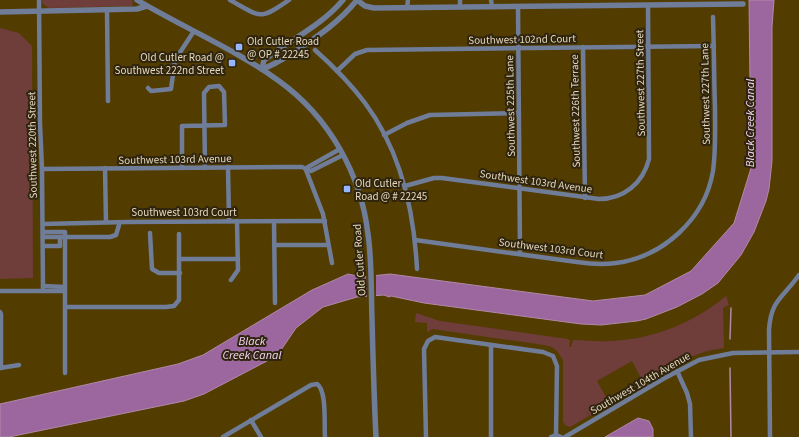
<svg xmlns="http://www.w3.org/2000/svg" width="799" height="437" font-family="'Source Sans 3',sans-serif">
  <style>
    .green { fill: #6f3d3a }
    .water { fill: #9b679e; stroke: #b189a7 }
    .pier { fill: #533c00 }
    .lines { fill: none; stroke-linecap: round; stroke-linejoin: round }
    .stream { stroke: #b189a7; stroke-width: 1.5 }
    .minor { stroke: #6f7d99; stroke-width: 4.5 }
    .tertiary { stroke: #6f7d99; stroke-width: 5.5 }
    .poi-dot { fill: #96b6fd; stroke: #2f250f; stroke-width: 1.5 }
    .labels { text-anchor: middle; stroke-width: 4; stroke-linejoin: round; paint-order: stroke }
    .street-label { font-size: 11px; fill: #e5d8bd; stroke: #2f250f }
    .poi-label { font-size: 11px; fill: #e5d8bd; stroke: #2f250f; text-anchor: start }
    .water-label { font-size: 12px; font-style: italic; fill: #f5d6f6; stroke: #2f250f }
  </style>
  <rect width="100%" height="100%" fill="#533c00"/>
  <g class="green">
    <path d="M 42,0 L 132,0 L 133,3 L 132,6 L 129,6 L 49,8 L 43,4 Z"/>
    <path d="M 0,28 L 19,33 L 32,46 L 33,278 L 0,279 Z"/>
    <path d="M 726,296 L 729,305 L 723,308 L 724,348 L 707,351 L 688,358 L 687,357 L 685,358 L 685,360 L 644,384 L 632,361 L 597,381 L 610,404 L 590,416 L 585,410 L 589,416 L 570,427 L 565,425 L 563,422 L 563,360 L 557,351 L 552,347 L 544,345 L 439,330 L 433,329 L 427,332 L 427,323 L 415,322 L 416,313 L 440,321 L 568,339 L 570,341 L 569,347 L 571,347 L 573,340 C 585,340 598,342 610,341 C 652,340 695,322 726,296 Z"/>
  </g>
  <g class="water">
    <path d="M 749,0 L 774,0 L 772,27 L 772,161 L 769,189 L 766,201 L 754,232 L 741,255 L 718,283 L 702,294 L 677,307 L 646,319 L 637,321 L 601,325 L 581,324 L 424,303 L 391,296 L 389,297 L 384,295 L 357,297 L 323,307 L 296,328 L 281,350 L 267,361 L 204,394 L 184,401 L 9,437 L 0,437 L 0,404 L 178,364 L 203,355 L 312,290 L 348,274 L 362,277 L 390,274 L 593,301 L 645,295 L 691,271 L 734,223 L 751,168 Z"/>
    <path d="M 638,418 L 649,421 L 653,429 L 653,437 L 605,437 Z"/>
  </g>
  <path class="pier" d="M 366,274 L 376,274 L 376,297 L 367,298 Z"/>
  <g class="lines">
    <g class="stream">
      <path d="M 730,339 L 731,308"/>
      <path d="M 730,368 L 731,437"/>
    </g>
    <g class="minor">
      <path d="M 39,0 L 40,124 L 42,169 L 43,290"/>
      <path d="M 230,0 C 261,17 259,21 289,0"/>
      <path d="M 460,0 L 460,7"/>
      <path d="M 491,0 L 492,7"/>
      <path d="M 518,7 L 520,254"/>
      <path d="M 407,8 L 408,0"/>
      <path d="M 107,10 L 108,101"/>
      <path d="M 583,47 L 585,198"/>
      <path d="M 315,50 C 333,66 350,83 365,103 C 401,151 414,210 417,269"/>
      <path d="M 337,71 L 355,54 L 367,50 L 714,46"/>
      <path d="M 148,88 L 151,91 L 171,89 L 175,60 L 194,31"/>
      <path d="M 384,135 L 407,123 L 430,115 L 519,113"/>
      <path d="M 228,167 L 229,221"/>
      <path d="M 105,168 L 106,222"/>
      <path d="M 182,168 L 182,126 L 225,125 L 224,92 L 219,86 L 209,87 L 204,93 L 205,168"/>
      <path d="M 42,169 L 283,167 L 302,167 L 311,171 L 343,155"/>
      <path d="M 306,170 L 323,214 L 332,263"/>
      <path d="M 306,170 L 308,167 L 340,149"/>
      <path d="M 405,186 L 434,178 L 442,178 L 599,199 C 624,199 643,183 649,159 L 648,5"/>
      <path d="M 274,221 L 275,303"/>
      <path d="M 43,224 L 127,222 L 325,221"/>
      <path d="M 43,232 L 65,232 L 65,373"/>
      <path d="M 150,233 L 152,269 L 159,273 L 180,273"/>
      <path d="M 43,237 L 110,237 L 116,235 L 119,225"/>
      <path d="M 415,240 L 577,262 C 590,264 603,265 616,263 C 663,257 705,219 713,171 C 716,150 715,129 715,108 C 714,78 714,47 713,17"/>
      <path d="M 274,245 L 328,245"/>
      <path d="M 43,246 L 60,246 L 60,237"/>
      <path d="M 179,259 L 238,259"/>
      <path d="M 231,280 L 238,270 L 237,221"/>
      <path d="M 43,286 L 65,287"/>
      <path d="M 0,291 L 65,291"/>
      <path d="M 65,307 L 166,307 L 174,306 L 179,300 L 179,234"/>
      <path d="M 0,312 L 1,314 L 1,368"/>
      <path d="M 491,345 L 491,437"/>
      <path d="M 0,368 L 19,365"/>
      <path d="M 677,371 L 687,393 L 690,404 L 691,437"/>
      <path d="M 251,420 L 261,437"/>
      <path d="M 223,437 L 311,385 L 317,384 C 327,390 324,425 325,437"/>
      <path d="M 426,437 L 424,349 L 428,341 L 435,337 L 543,352 L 553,356 L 557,366 L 556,435"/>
      <path d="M 551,437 L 556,435 L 561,437"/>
      <path d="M 565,437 L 663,379 L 699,360 L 733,353 L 799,352"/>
      <path d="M 770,437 L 769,330 C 771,299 783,298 799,275"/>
    </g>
    <g class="tertiary">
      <path d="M 137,0 C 184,28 235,49 279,81 C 329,117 361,174 368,234 C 372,262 371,291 372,319 C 373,358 374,398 376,437"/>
      <path d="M 357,0 L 365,6 L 374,8 L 743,4"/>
      <path d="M 0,12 L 137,9 L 147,6"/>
      <path d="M 262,69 C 275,65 286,57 297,50 C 320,35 340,21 357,0"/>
      <path d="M 262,69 L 264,60 L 267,58 C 292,39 322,25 343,0"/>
    </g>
  </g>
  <g class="poi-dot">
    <rect x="235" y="43" width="8" height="8" rx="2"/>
    <rect x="228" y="59" width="8" height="8" rx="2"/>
    <rect x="343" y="185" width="8" height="8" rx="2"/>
  </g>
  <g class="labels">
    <g class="street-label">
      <text transform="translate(522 39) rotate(-1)" y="4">Southwest 102nd Court</text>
      <text transform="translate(640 83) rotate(-91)" y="4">Southwest 227th Street</text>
      <text transform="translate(705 94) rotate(-91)" y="4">Southwest 227th Lane</text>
      <text transform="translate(510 106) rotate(-91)" y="4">Southwest 225th Lane</text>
      <text transform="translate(575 111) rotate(-91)" y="4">Southwest 226th Terrace</text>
      <text transform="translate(32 145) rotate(-91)" y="4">Southwest 220th Street</text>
      <text transform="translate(175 159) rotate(-1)" y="4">Southwest 103rd Avenue</text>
      <text transform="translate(536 181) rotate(8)" y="4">Southwest 103rd Avenue</text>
      <text x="184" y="216">Southwest 103rd Court</text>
      <text transform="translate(551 248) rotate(7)" y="4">Southwest 103rd Court</text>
      <text transform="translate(359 260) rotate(-94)" y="4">Old Cutler Road</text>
      <text transform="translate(640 383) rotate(-30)" y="4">Southwest 104th Avenue</text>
    </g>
    <g class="poi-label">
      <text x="247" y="45">Old Cutler Road<tspan x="247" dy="13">@ OP # 22245</tspan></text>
      <text x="224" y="61" text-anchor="end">Old Cutler Road @<tspan x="224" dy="13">Southwest 222nd Street</tspan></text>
      <text x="355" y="187">Old Cutler<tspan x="355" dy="13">Road @ # 22245</tspan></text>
    </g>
    <g class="water-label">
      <text transform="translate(750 123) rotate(-90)" y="4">Black Creek Canal</text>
      <text x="252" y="345">Black<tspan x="252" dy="14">Creek Canal</tspan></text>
    </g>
  </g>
</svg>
